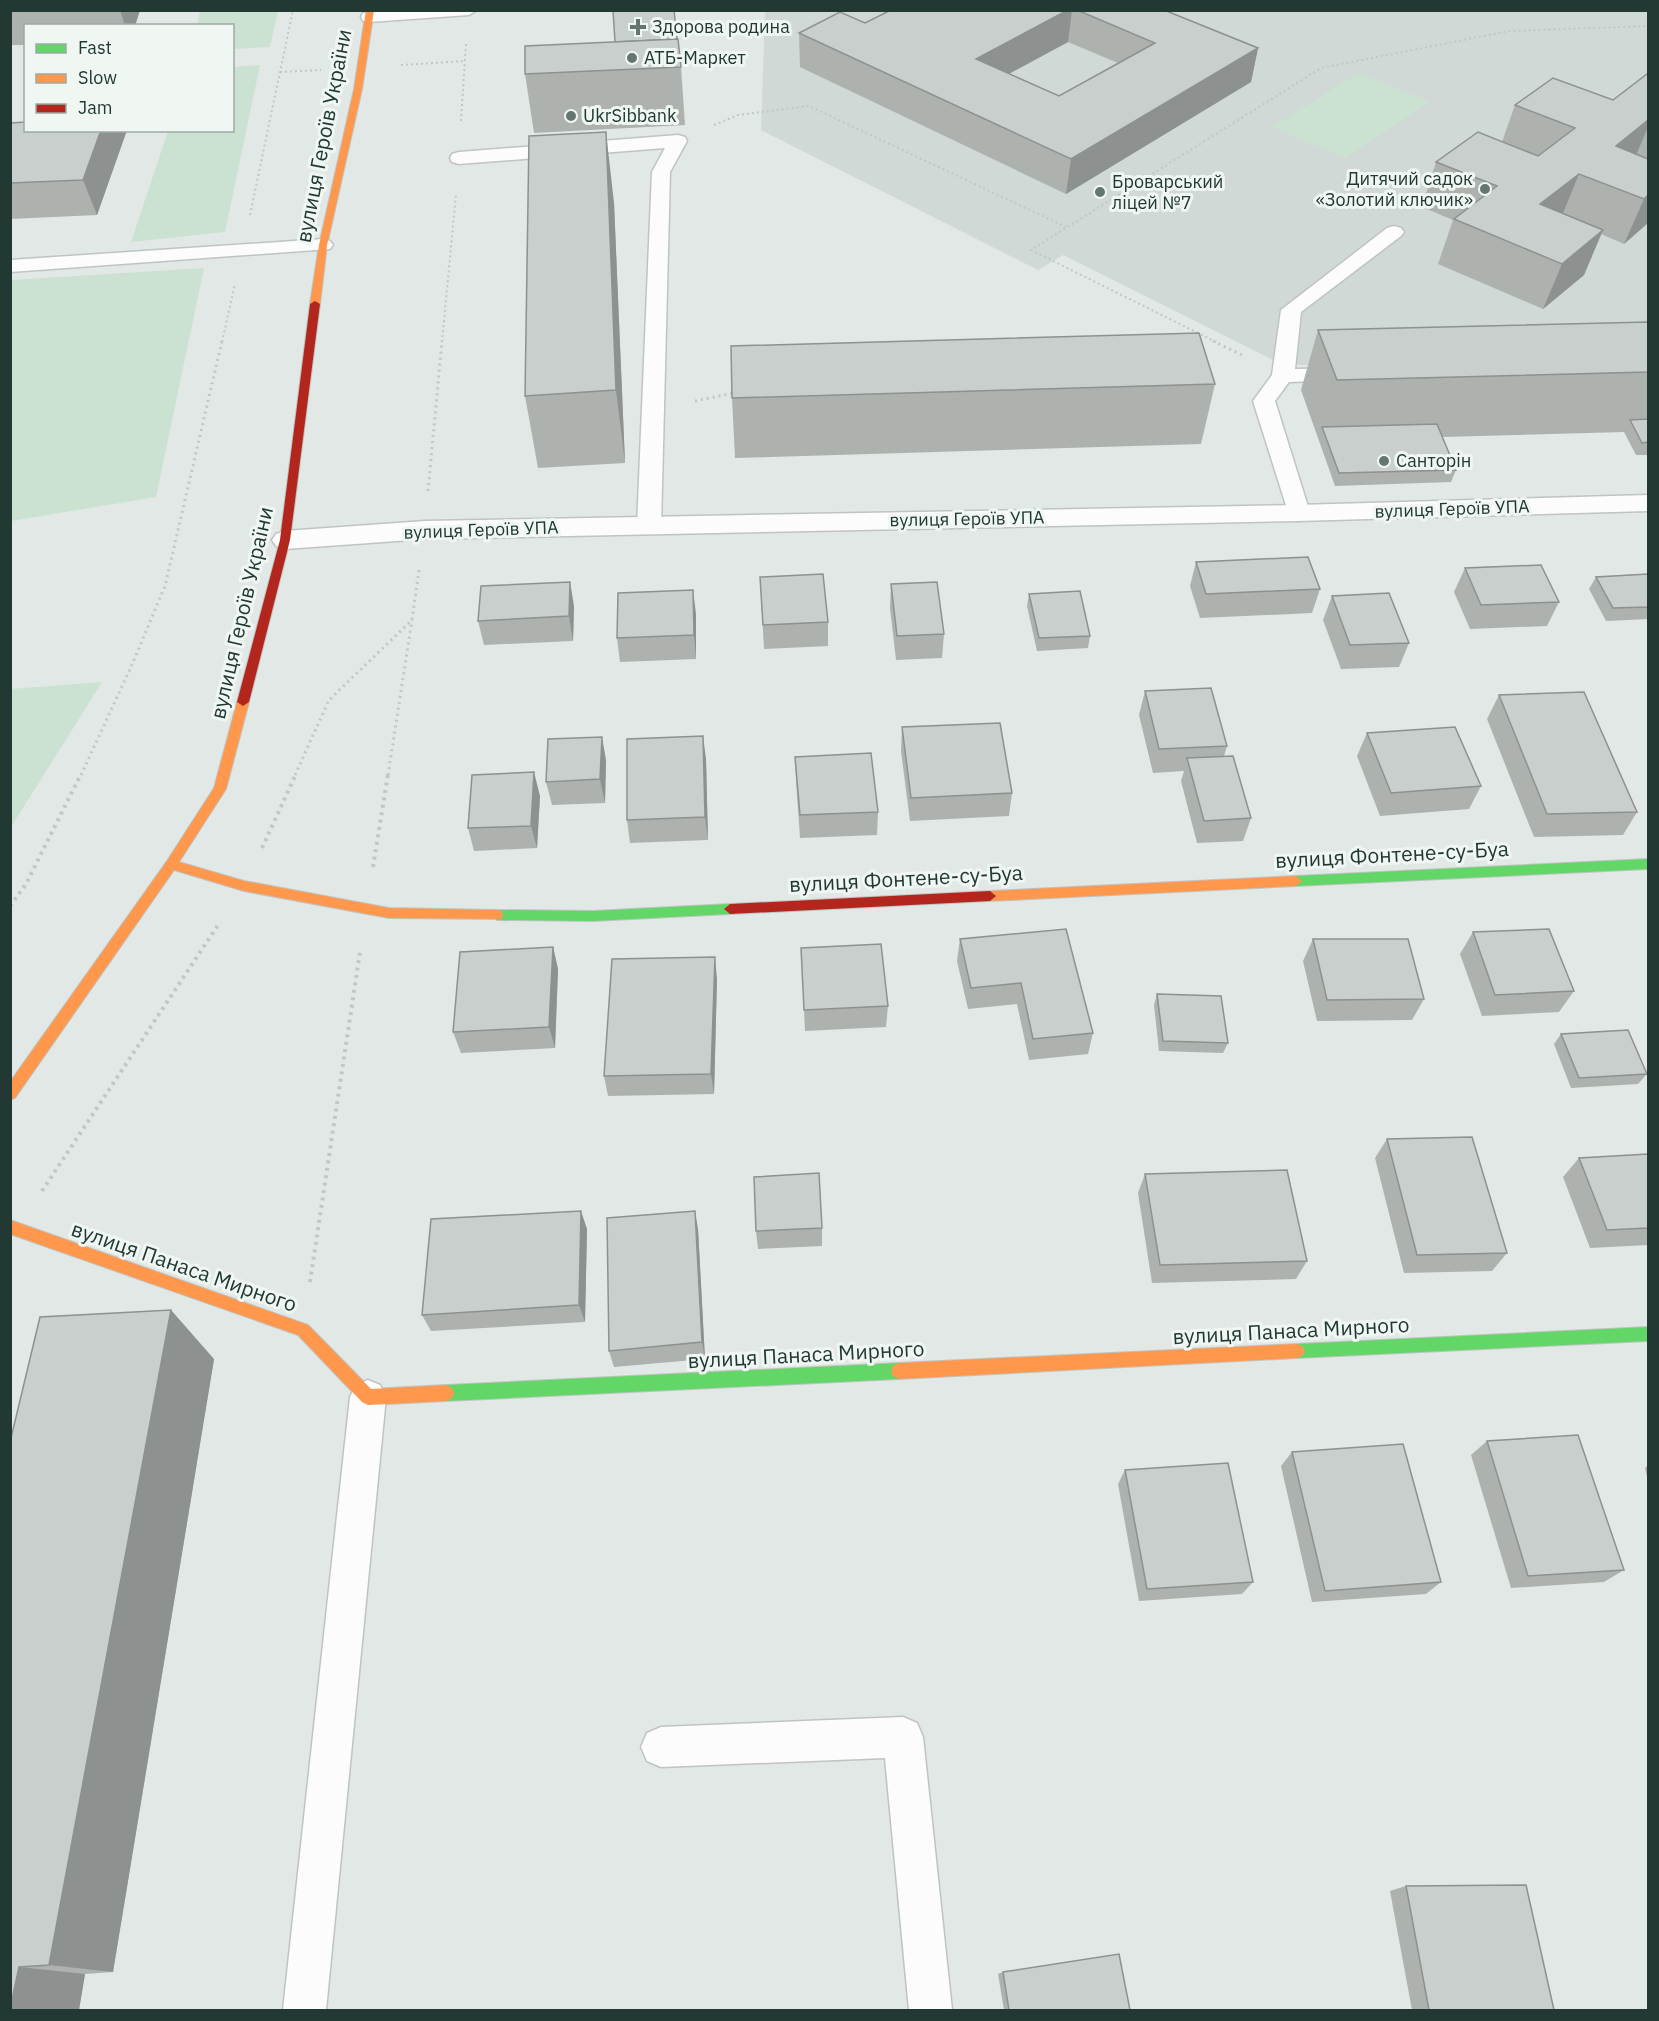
<svg xmlns="http://www.w3.org/2000/svg" width="1659" height="2021" font-family="'IBM Plex Sans',sans-serif">
  <style>
    .built { fill: #d0d9d5 }
    .green { fill: #cbe1d1 }
    .lines { fill: none; stroke-linecap: round; stroke-linejoin: round }
    .lane-casing { stroke: #bfc4c2; stroke-width: 3 }
    .street-casing { stroke: #bfc4c2; stroke-width: 3 }
    .fast-casing { stroke: #bec5c2; stroke-width: 2 }
    .slow-casing { stroke: #bec5c2; stroke-width: 2 }
    .jam-casing { stroke: #bec5c2; stroke-width: 2 }
    .path-far2 { stroke: #c0c8c4; stroke-width: 2; stroke-dasharray: 2 3; stroke-linecap: butt }
    .path-far1 { stroke: #c0c8c4; stroke-width: 3; stroke-dasharray: 2 4; stroke-linecap: butt }
    .path { stroke: #c0c8c4; stroke-width: 4; stroke-dasharray: 3 4.5; stroke-linecap: butt }
    .lane { fill: #fbfcfb; fill-rule: evenodd }
    .street { fill: #fbfcfb; fill-rule: evenodd }
    .fast { fill: #63d668; fill-rule: evenodd }
    .slow { fill: #ff974d; fill-rule: evenodd }
    .jam { fill: #b3261e; fill-rule: evenodd }
    .wall { fill: #adb2af; fill-rule: evenodd }
    .shaded-wall { fill: #8d918f }
    .building { fill: #c9cfcc; stroke: #8d918f; stroke-width: 1.5 }
    .poi-dot { fill: #657671; stroke: #f0f7f3; stroke-width: 2 }
    .labels { text-anchor: middle; stroke-width: 6; stroke-linejoin: round; paint-order: stroke }
    .far-poi-label { font-size: 18px; fill: #213932; stroke: #f0f7f3; text-anchor: start }
    .far-street-label { font-size: 18px; fill: #213932; stroke: #f0f7f3 }
    .street-label { font-size: 21px; fill: #213932; stroke: #f0f7f3 }
  </style>
  <rect width="100%" height="100%" fill="#e2e8e5"/>
  <path class="built" d="M 765,11 L 1648,11 L 1648,356 L 1301,365 L 1271,359 L 1063,255 L 1038,270 L 761,130 Z"/>
  <g class="green">
    <path d="M 200,11 L 278,11 L 270,47 L 233,49 L 232,26 L 197,25 Z"/>
    <path d="M 260,65 L 225,232 L 131,242 L 168,131 L 232,130 L 233,67 Z"/>
    <path d="M 1358,73 L 1430,102 L 1345,158 L 1272,127 Z"/>
    <path d="M 204,268 L 156,497 L 11,521 L 11,280 Z"/>
    <path d="M 102,682 L 11,827 L 11,689 Z"/>
  </g>
  <g class="lines">
    <g class="lane-casing">
      <g id="lane">
        <path d="M 389,10 L 477,10 L 469,15 L 369,22 L 363,21 L 361,17 L 363,13 Z"/>
        <path d="M 678,135 L 685,137 L 687,141 L 670,172 L 661,526 L 657,531 L 649,534 L 641,531 L 637,526 L 652,172 L 665,148 L 459,164 L 452,162 L 450,158 L 452,154 L 459,152 Z"/>
        <path d="M 1394,226 L 1401,228 L 1404,232 L 1401,236 L 1301,312 L 1295,369 L 1346,368 L 1354,369 L 1357,374 L 1354,379 L 1346,380 L 1289,382 L 1275,401 L 1310,513 L 1306,518 L 1298,521 L 1290,518 L 1253,401 L 1272,375 L 1281,310 L 1387,228 Z"/>
        <path d="M 323,239 L 330,241 L 333,245 L 330,249 L 10,272 L 10,260 Z"/>
        <path d="M 368,1380 L 380,1385 L 386,1397 L 326,2010 L 283,2010 L 350,1397 L 356,1385 Z"/>
        <path d="M 903,1717 L 917,1723 L 923,1737 L 952,2010 L 909,2010 L 885,1758 L 661,1767 L 647,1761 L 641,1747 L 647,1733 L 661,1727 Z"/>
      </g>
    </g>
    <g class="street-casing">
      <path id="street" d="M 1648,495 L 1648,511 L 1298,521 L 425,539 L 285,549 L 276,546 L 272,540 L 276,534 L 285,531 L 425,521 L 1298,505 Z"/>
    </g>
    <g class="fast-casing">
      <g id="fast">
        <path d="M 1648,859 L 1648,869 L 1296,886 L 1290,881 L 1296,876 Z"/>
        <path d="M 730,904 L 736,909 L 730,914 L 593,921 L 497,920 L 491,915 L 497,910 L 593,911 Z"/>
        <path d="M 1648,1327 L 1648,1341 L 1297,1358 L 1292,1356 L 1289,1351 L 1292,1346 L 1297,1344 Z"/>
        <path d="M 899,1363 L 905,1366 L 907,1371 L 905,1376 L 899,1379 L 446,1401 L 440,1398 L 438,1393 L 440,1388 L 446,1385 Z"/>
      </g>
    </g>
    <g class="slow-casing">
      <g id="slow">
        <path d="M 366,10 L 374,10 L 362,89 L 327,245 L 320,304 L 315,307 L 310,304 L 319,245 L 354,89 Z"/>
        <path d="M 243,698 L 249,702 L 226,789 L 179,862 L 244,881 L 389,908 L 497,910 L 502,911 L 503,915 L 502,919 L 389,918 L 244,891 L 174,870 L 15,1098 L 10,1100 L 10,1082 L 167,861 L 214,788 L 237,702 Z"/>
        <path d="M 1296,876 L 1302,881 L 1296,886 L 990,901 L 984,896 L 990,891 Z"/>
        <path d="M 10,1220 L 308,1325 L 371,1389 L 446,1385 L 452,1388 L 454,1393 L 452,1398 L 446,1401 L 368,1405 L 362,1402 L 298,1335 L 10,1234 Z"/>
        <path d="M 1297,1344 L 1302,1346 L 1305,1351 L 1302,1356 L 1297,1358 L 899,1379 L 893,1376 L 891,1371 L 893,1366 L 899,1363 Z"/>
      </g>
    </g>
    <g class="jam-casing">
      <g id="jam">
        <path d="M 315,301 L 320,304 L 290,540 L 249,702 L 243,706 L 237,702 L 280,540 L 310,304 Z"/>
        <path d="M 990,891 L 996,896 L 990,901 L 730,914 L 724,909 L 730,904 Z"/>
      </g>
    </g>
    <g class="path-far2">
      <path d="M 401,65 L 465,61"/>
      <path d="M 280,72 L 321,70"/>
      <path d="M 461,121 L 466,44"/>
      <path d="M 714,125 L 738,115 L 809,106 L 1066,227"/>
      <path d="M 250,215 L 293,10"/>
      <path d="M 222,342 L 235,284"/>
      <path d="M 442,342 L 456,194"/>
      <path d="M 1216,342 L 1031,250 L 1321,68 L 1509,31 L 1648,26"/>
    </g>
    <g class="path-far1">
      <path d="M 1213,341 L 1244,356"/>
      <path d="M 695,401 L 734,393"/>
      <path d="M 428,491 L 442,341"/>
      <path d="M 81,775 L 131,667 L 165,586 L 222,341"/>
      <path d="M 295,775 L 329,700 L 412,620 L 419,570"/>
      <path d="M 388,775 L 412,620"/>
    </g>
    <g class="path">
      <path d="M 262,848 L 296,774"/>
      <path d="M 373,867 L 388,774"/>
      <path d="M 10,906 L 26,884 L 81,774"/>
      <path d="M 42,1191 L 220,922"/>
      <path d="M 310,1282 L 360,952"/>
    </g>
    <use href="#lane" class="lane"/>
    <use href="#street" class="street"/>
    <use href="#fast" class="fast"/>
    <use href="#slow" class="slow"/>
    <use href="#jam" class="jam"/>
  </g>
  <g class="wall">
    <path d="M 10,10 L 140,10 L 135,26 L 26,26 L 26,45 L 10,45 Z"/>
    <path d="M 891,10 L 1164,10 L 1258,48 L 1251,82 L 1066,194 L 800,67 L 799,33 L 865,23 ZM 1068,42 L 1118,63 L 1059,96 L 1009,74 Z"/>
    <path d="M 681,67 L 685,125 L 534,133 L 525,74 Z"/>
    <path d="M 1648,74 L 1648,223 L 1624,244 L 1601,234 L 1584,275 L 1543,309 L 1438,264 L 1453,220 L 1422,207 L 1436,162 L 1502,142 L 1515,105 L 1613,100 Z"/>
    <path d="M 10,123 L 26,130 L 127,130 L 97,215 L 10,219 Z"/>
    <path d="M 614,203 L 625,463 L 538,468 L 525,396 Z"/>
    <path d="M 1648,322 L 1648,455 L 1636,455 L 1624,432 L 1442,437 L 1456,470 L 1451,482 L 1335,486 L 1301,390 L 1318,330 Z"/>
    <path d="M 1215,384 L 1201,444 L 735,458 L 732,398 Z"/>
    <path d="M 1196,562 L 1320,589 L 1312,613 L 1200,618 L 1190,586 Z"/>
    <path d="M 1465,568 L 1559,602 L 1547,626 L 1470,629 L 1454,592 Z"/>
    <path d="M 1648,574 L 1648,619 L 1606,621 L 1589,589 L 1596,577 Z"/>
    <path d="M 760,577 L 828,622 L 828,646 L 764,649 Z"/>
    <path d="M 891,584 L 944,634 L 942,658 L 896,660 L 890,608 Z"/>
    <path d="M 1029,594 L 1090,636 L 1088,648 L 1037,651 L 1027,606 Z"/>
    <path d="M 1332,596 L 1409,643 L 1399,667 L 1341,669 L 1323,620 Z"/>
    <path d="M 574,606 L 573,641 L 484,645 L 478,621 Z"/>
    <path d="M 696,614 L 696,659 L 620,662 L 617,638 Z"/>
    <path d="M 1145,691 L 1227,746 L 1224,756 L 1251,818 L 1243,841 L 1197,843 L 1181,781 L 1184,771 L 1153,773 L 1139,715 Z"/>
    <path d="M 1499,695 L 1637,812 L 1623,835 L 1534,837 L 1487,719 Z"/>
    <path d="M 902,727 L 1012,793 L 1009,816 L 910,821 L 901,751 Z"/>
    <path d="M 1367,733 L 1481,786 L 1469,809 L 1380,816 L 1357,756 Z"/>
    <path d="M 795,757 L 878,812 L 877,835 L 800,838 L 796,780 Z"/>
    <path d="M 706,759 L 708,840 L 630,843 L 627,820 Z"/>
    <path d="M 606,760 L 605,803 L 552,805 L 546,782 Z"/>
    <path d="M 540,796 L 537,848 L 474,851 L 468,828 Z"/>
    <path d="M 1473,932 L 1574,991 L 1559,1012 L 1482,1016 L 1460,954 Z"/>
    <path d="M 960,939 L 1093,1033 L 1088,1054 L 1029,1060 L 1017,1004 L 968,1009 L 957,961 Z"/>
    <path d="M 1313,939 L 1424,999 L 1412,1020 L 1317,1021 L 1303,961 Z"/>
    <path d="M 553,947 L 558,969 L 555,1048 L 461,1053 L 453,1032 Z"/>
    <path d="M 801,948 L 888,1006 L 886,1027 L 805,1031 Z"/>
    <path d="M 717,979 L 714,1094 L 608,1096 L 604,1076 Z"/>
    <path d="M 1157,994 L 1228,1043 L 1223,1053 L 1159,1051 L 1154,1005 Z"/>
    <path d="M 1561,1034 L 1647,1074 L 1638,1084 L 1571,1088 L 1554,1044 Z"/>
    <path d="M 1387,1139 L 1507,1253 L 1492,1271 L 1404,1273 L 1375,1158 Z"/>
    <path d="M 1648,1154 L 1648,1245 L 1590,1248 L 1563,1177 L 1579,1158 Z"/>
    <path d="M 1145,1174 L 1307,1261 L 1296,1279 L 1152,1283 L 1138,1193 Z"/>
    <path d="M 822,1228 L 822,1246 L 758,1249 L 756,1231 Z"/>
    <path d="M 587,1229 L 585,1322 L 431,1331 L 422,1315 Z"/>
    <path d="M 698,1229 L 705,1359 L 614,1367 L 609,1351 Z"/>
    <path d="M 214,1359 L 113,1972 L 85,1974 L 79,2010 L 10,2010 L 10,1442 Z"/>
    <path d="M 1487,1441 L 1624,1570 L 1604,1582 L 1511,1588 L 1471,1455 Z"/>
    <path d="M 1292,1452 L 1441,1582 L 1426,1594 L 1312,1602 L 1281,1466 Z"/>
    <path d="M 1648,1465 L 1648,1482 L 1645,1468 Z"/>
    <path d="M 1125,1470 L 1253,1582 L 1242,1594 L 1139,1601 L 1118,1484 Z"/>
    <path d="M 1406,1886 L 1554,2010 L 1412,2010 L 1390,1891 Z"/>
    <path d="M 1003,1972 L 1130,2010 L 1004,2010 L 998,1974 Z"/>
  </g>
  <g class="shaded-wall">
    <path d="M 120,10 L 140,10 L 135,26 L 125,26 Z"/>
    <path d="M 1068,10 L 1072,10 L 1068,42 L 973,93 L 976,59 Z"/>
    <path d="M 1258,48 L 1251,82 L 1066,194 L 1071,159 Z"/>
    <path d="M 1648,120 L 1648,127 L 1634,160 L 1616,146 Z"/>
    <path d="M 101,130 L 127,130 L 97,215 L 83,180 Z"/>
    <path d="M 606,132 L 614,203 L 625,463 L 616,390 Z"/>
    <path d="M 1579,174 L 1561,218 L 1523,249 L 1540,204 Z"/>
    <path d="M 1648,195 L 1648,223 L 1624,244 L 1644,199 Z"/>
    <path d="M 1603,230 L 1584,275 L 1543,309 L 1562,264 Z"/>
    <path d="M 570,582 L 574,606 L 573,641 L 569,616 Z"/>
    <path d="M 693,590 L 696,614 L 696,659 L 694,635 Z"/>
    <path d="M 703,736 L 706,759 L 708,840 L 705,817 Z"/>
    <path d="M 602,737 L 606,760 L 605,803 L 600,779 Z"/>
    <path d="M 534,772 L 540,796 L 537,848 L 531,826 Z"/>
    <path d="M 553,947 L 558,969 L 555,1048 L 549,1027 Z"/>
    <path d="M 715,957 L 717,979 L 714,1094 L 711,1074 Z"/>
    <path d="M 581,1211 L 587,1229 L 585,1322 L 579,1305 Z"/>
    <path d="M 695,1211 L 698,1229 L 705,1359 L 702,1342 Z"/>
    <path d="M 171,1310 L 214,1359 L 113,1972 L 49,1965 Z"/>
    <path d="M 19,1967 L 85,1974 L 79,2010 L 10,2010 Z"/>
  </g>
  <g class="building">
    <path d="M 613,10 L 674,10 L 677,39 L 615,42 Z"/>
    <path d="M 891,10 L 1068,10 L 976,59 L 1059,96 L 1155,43 L 1077,10 L 1164,10 L 1258,48 L 1071,159 L 799,33 L 840,12 L 865,23 Z"/>
    <path d="M 678,39 L 681,67 L 525,74 L 525,46 Z"/>
    <path d="M 1647,74 L 1648,74 L 1648,120 L 1616,146 L 1648,159 L 1648,195 L 1644,199 L 1579,174 L 1540,204 L 1603,230 L 1562,264 L 1454,219 L 1497,186 L 1436,162 L 1478,132 L 1538,156 L 1575,128 L 1515,105 L 1553,78 L 1613,100 Z"/>
    <path d="M 26,122 L 26,130 L 101,130 L 83,180 L 10,183 L 10,123 Z"/>
    <path d="M 606,132 L 616,390 L 525,396 L 529,136 Z"/>
    <path d="M 1648,322 L 1648,372 L 1337,380 L 1318,330 Z"/>
    <path d="M 1199,333 L 1215,384 L 732,398 L 731,346 Z"/>
    <path d="M 1648,419 L 1648,442 L 1642,443 L 1630,420 Z"/>
    <path d="M 1437,424 L 1456,470 L 1339,473 L 1322,427 Z"/>
    <path d="M 1308,557 L 1320,589 L 1206,594 L 1196,562 Z"/>
    <path d="M 1541,565 L 1559,602 L 1481,605 L 1465,568 Z"/>
    <path d="M 823,574 L 828,622 L 763,625 L 760,577 Z"/>
    <path d="M 1648,574 L 1648,607 L 1613,608 L 1596,577 Z"/>
    <path d="M 570,582 L 569,616 L 478,621 L 481,586 Z"/>
    <path d="M 937,582 L 944,634 L 897,636 L 891,584 Z"/>
    <path d="M 693,590 L 694,635 L 617,638 L 618,593 Z"/>
    <path d="M 1080,591 L 1090,636 L 1039,638 L 1029,594 Z"/>
    <path d="M 1389,593 L 1409,643 L 1350,645 L 1332,596 Z"/>
    <path d="M 1211,688 L 1227,746 L 1159,749 L 1145,691 Z"/>
    <path d="M 1584,692 L 1637,812 L 1547,814 L 1499,695 Z"/>
    <path d="M 1000,723 L 1012,793 L 911,798 L 902,727 Z"/>
    <path d="M 1455,727 L 1481,786 L 1391,793 L 1367,733 Z"/>
    <path d="M 703,736 L 705,817 L 627,820 L 627,739 Z"/>
    <path d="M 602,737 L 600,779 L 546,782 L 548,739 Z"/>
    <path d="M 871,753 L 878,812 L 800,815 L 795,757 Z"/>
    <path d="M 1233,756 L 1251,818 L 1204,821 L 1187,758 Z"/>
    <path d="M 534,772 L 531,826 L 468,828 L 472,775 Z"/>
    <path d="M 1066,929 L 1093,1033 L 1033,1039 L 1021,983 L 971,988 L 960,939 Z"/>
    <path d="M 1549,929 L 1574,991 L 1495,995 L 1473,932 Z"/>
    <path d="M 1313,939 L 1408,939 L 1424,999 L 1327,1000 Z"/>
    <path d="M 881,944 L 888,1006 L 804,1010 L 801,948 Z"/>
    <path d="M 553,947 L 549,1027 L 453,1032 L 460,952 Z"/>
    <path d="M 715,957 L 711,1074 L 604,1076 L 612,959 Z"/>
    <path d="M 1157,994 L 1221,996 L 1228,1043 L 1163,1041 Z"/>
    <path d="M 1628,1030 L 1647,1074 L 1579,1078 L 1561,1034 Z"/>
    <path d="M 1472,1137 L 1507,1253 L 1417,1255 L 1387,1139 Z"/>
    <path d="M 1648,1154 L 1648,1228 L 1607,1230 L 1579,1158 Z"/>
    <path d="M 1287,1170 L 1307,1261 L 1160,1265 L 1145,1174 Z"/>
    <path d="M 819,1173 L 822,1228 L 756,1231 L 754,1177 Z"/>
    <path d="M 581,1211 L 579,1305 L 422,1315 L 431,1219 Z"/>
    <path d="M 695,1211 L 702,1342 L 609,1351 L 607,1218 Z"/>
    <path d="M 171,1310 L 49,1965 L 19,1967 L 10,2009 L 10,1442 L 40,1317 Z"/>
    <path d="M 1578,1435 L 1624,1570 L 1528,1576 L 1487,1441 Z"/>
    <path d="M 1403,1444 L 1441,1582 L 1325,1591 L 1292,1452 Z"/>
    <path d="M 1228,1463 L 1253,1582 L 1147,1589 L 1125,1470 Z"/>
    <path d="M 1526,1885 L 1554,2010 L 1429,2010 L 1406,1886 Z"/>
    <path d="M 1119,1954 L 1130,2010 L 1009,2010 L 1003,1972 Z"/>
  </g>
  <g class="poi-dot">
    <path d="M635 18h6v6h6v6h-6v6h-6v-6h-6v-6h6z"/>
    <circle cx="632" cy="58" r="6"/>
    <circle cx="571" cy="116" r="6"/>
    <circle cx="1485" cy="189" r="6"/>
    <circle cx="1100" cy="192" r="6"/>
    <circle cx="1384" cy="461" r="6"/>
  </g>
  <g class="labels">
    <g class="far-poi-label">
      <text x="652" y="33">Здорова родина</text>
      <text x="644" y="64">АТБ-Маркет</text>
      <text x="583" y="122">UkrSibbank</text>
      <text x="1473" y="185" text-anchor="end">Дитячий садок<tspan x="1473" dy="21">«Золотий ключик»</tspan></text>
      <text x="1112" y="188">Броварський<tspan x="1112" dy="21">ліцей №7</tspan></text>
      <text x="1396" y="467">Санторін</text>
    </g>
    <g class="far-street-label">
      <text transform="translate(1452 509) rotate(-2)" y="6">вулиця Героїв УПА</text>
      <text transform="translate(967 519) rotate(-1)" y="6">вулиця Героїв УПА</text>
      <text transform="translate(481 530) rotate(-2)" y="6">вулиця Героїв УПА</text>
    </g>
    <g class="street-label">
      <text transform="translate(324 136) rotate(-79)" y="7">вулиця Героїв України</text>
      <text transform="translate(242 613) rotate(-77)" y="7">вулиця Героїв України</text>
      <text transform="translate(1392 855) rotate(-3)" y="7">вулиця Фонтене-су-Буа</text>
      <text transform="translate(906 879) rotate(-3)" y="7">вулиця Фонтене-су-Буа</text>
      <text transform="translate(184 1267) rotate(19)" y="7">вулиця Панаса Мирного</text>
      <text transform="translate(1291 1331) rotate(-3)" y="7">вулиця Панаса Мирного</text>
      <text transform="translate(806 1355) rotate(-3)" y="7">вулиця Панаса Мирного</text>
    </g>
  </g>
  <rect width="1659" height="2021" fill="none" stroke="#213932" stroke-width="24"/>
  <rect x="24" y="24" width="210" height="108" fill="#f0f7f3" stroke="#9daba6" stroke-width="1.5"/>
  <rect x="36" y="44" width="30" height="9" fill="#63d668" stroke="#9daba6" stroke-width="1.5"/>
  <text x="78" y="54" font-size="18" fill="#213932">Fast</text>
  <rect x="36" y="74" width="30" height="9" fill="#ff974d" stroke="#9daba6" stroke-width="1.5"/>
  <text x="78" y="84" font-size="18" fill="#213932">Slow</text>
  <rect x="36" y="104" width="30" height="9" fill="#b3261e" stroke="#9daba6" stroke-width="1.5"/>
  <text x="78" y="114" font-size="18" fill="#213932">Jam</text>
</svg>
